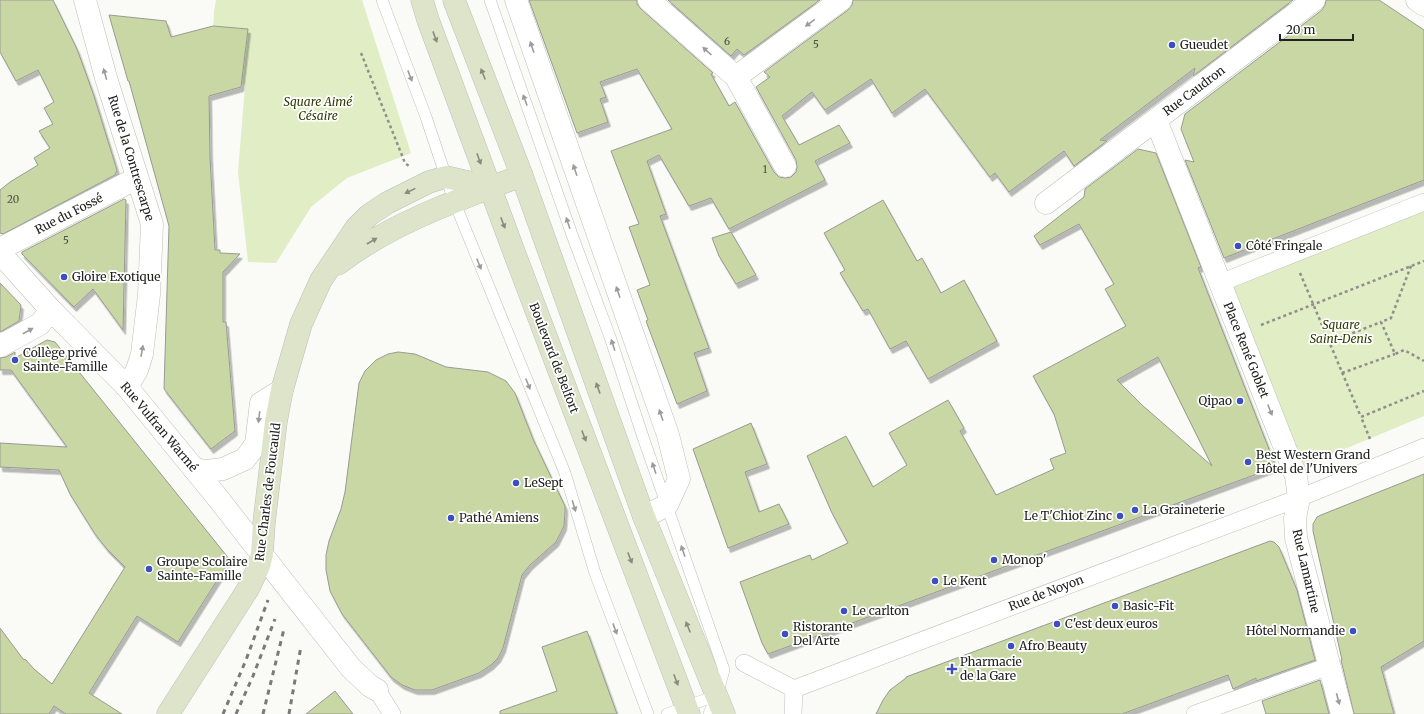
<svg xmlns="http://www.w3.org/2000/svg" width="1424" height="714" font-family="Merriweather,serif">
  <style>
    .green { fill: #e1edc4 }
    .building { fill: #c8d7a3; stroke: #999a95; fill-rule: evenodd; filter: url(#shadow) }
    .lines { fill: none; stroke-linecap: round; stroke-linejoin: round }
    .service-casing { stroke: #bdbfba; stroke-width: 12 }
    .pedestrian-casing { stroke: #bdbfba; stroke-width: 18 }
    .minor-casing { stroke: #bdbfba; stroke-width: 23 }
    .secondary-casing { stroke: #bdbfba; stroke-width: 23 }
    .path { stroke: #8f8f8c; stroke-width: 2.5; stroke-dasharray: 3 3; stroke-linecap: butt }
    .service { stroke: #fff; stroke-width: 11 }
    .pedestrian { stroke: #fff; stroke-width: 17 }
    .minor { stroke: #fff; stroke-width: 22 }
    .secondary { stroke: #dee4c9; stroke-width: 22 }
    .rail { stroke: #7a7b78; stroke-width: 3; stroke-dasharray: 5 5; stroke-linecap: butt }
    .oneway { fill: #9b9b9a }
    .oneway2 { fill: #898c7c }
    .poi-dot { fill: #3c4ec1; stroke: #fff; stroke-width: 1.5 }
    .labels { text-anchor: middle; stroke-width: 3.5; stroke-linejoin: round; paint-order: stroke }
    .number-label { font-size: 10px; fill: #4b4e40 }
    .poi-label { font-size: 12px; fill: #21211f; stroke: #fff; text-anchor: start }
    .street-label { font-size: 12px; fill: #21211f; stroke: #fff }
    .park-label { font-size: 12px; font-style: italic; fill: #303c00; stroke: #fff }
  </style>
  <defs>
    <filter id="shadow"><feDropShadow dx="2.5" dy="4.5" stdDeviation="0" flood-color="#0004"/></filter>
  </defs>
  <rect width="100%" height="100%" fill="#fafbf6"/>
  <g class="green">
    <path d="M 216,0 L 362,0 L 411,153 L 347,178 L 311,207 L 276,263 L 248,262 L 238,172 L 245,86 L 212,53 L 214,12 Z"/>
    <path d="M 1424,210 L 1424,416 L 1304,466 L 1232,284 Z"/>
  </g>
  <g class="building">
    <path d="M 0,0 L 53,0 L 77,49 L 93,93 L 117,170 L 115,175 L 3,234 L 0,233 L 0,190 L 10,182 L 38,165 L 34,158 L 50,148 L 39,131 L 53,124 L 44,108 L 54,102 L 38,70 L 16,81 L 0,52 Z"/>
    <path d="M 529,0 L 637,0 L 637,4 L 641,9 L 713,73 L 711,74 L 729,106 L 735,102 L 774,172 L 779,177 L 785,178 L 791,177 L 796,172 L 797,167 L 796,160 L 756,87 L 770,77 L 764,72 L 848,10 L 852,5 L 853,0 L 1293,0 L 1193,76 L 1195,68 L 1100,140 L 1107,141 L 1074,166 L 1064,151 L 1009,192 L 995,173 L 990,177 L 925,89 L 892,113 L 871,79 L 825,110 L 812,92 L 782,116 L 799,145 L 839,125 L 850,143 L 815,161 L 825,180 L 729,229 L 711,198 L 689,206 L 659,155 L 647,161 L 666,214 L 660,216 L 709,348 L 694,353 L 707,391 L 677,404 L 646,321 L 648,320 L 637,290 L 650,285 L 629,227 L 639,224 L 611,151 L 672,129 L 637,69 L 600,82 L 606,97 L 600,99 L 608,122 L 577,133 Z"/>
    <path d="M 668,0 L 820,0 L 744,55 L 737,49 L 731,56 Z"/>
    <path d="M 1326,0 L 1379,0 L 1424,30 L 1424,180 L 1224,258 L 1185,160 L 1194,162 L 1181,129 L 1185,114 L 1322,10 L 1325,5 Z"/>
    <path d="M 109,15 L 166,21 L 171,37 L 213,26 L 248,29 L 241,87 L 209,96 L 210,157 L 215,250 L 220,250 L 220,253 L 240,254 L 223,272 L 223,322 L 226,322 L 235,431 L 211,449 L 164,389 L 169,226 L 129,81 L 128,81 Z"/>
    <path d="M 1138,149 L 1156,153 L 1201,267 L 1198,268 L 1276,467 L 768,654 L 762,643 L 740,582 L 810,555 L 812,560 L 848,543 L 832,513 L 807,456 L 846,436 L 873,487 L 907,465 L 889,433 L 948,400 L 964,428 L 960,431 L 996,495 L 1054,469 L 1050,459 L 1066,453 L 1054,414 L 1033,376 L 1126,326 L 1105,289 L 1114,284 L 1079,224 L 1040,245 L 1034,236 L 1084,197 L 1085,189 ZM 1158,357 L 1212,466 L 1142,405 L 1117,380 Z"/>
    <path d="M 124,199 L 126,200 L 123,330 L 93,289 L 74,307 L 22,254 L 22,252 Z"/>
    <path d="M 883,200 L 917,261 L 922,258 L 941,293 L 964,280 L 997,341 L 928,379 L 906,341 L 890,349 L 868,309 L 863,311 L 840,273 L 845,270 L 824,233 Z"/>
    <path d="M 731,232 L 756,275 L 736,284 L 719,256 L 712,238 Z"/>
    <path d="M 0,283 L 21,305 L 19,321 L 0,332 Z"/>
    <path d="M 47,340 L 55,342 L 230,560 L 178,642 L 137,616 L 89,693 L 122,714 L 66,714 L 54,706 L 49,714 L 0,714 L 0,628 L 23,659 L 26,660 L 34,669 L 52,684 L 125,567 L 107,549 L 95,534 L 70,494 L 59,470 L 0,467 L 0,443 L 67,447 L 11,370 L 0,370 L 0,358 L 6,357 L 15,352 L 15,358 Z"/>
    <path d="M 398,352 L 415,354 L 446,367 L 488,372 L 506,381 L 515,393 L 533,439 L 565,506 L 565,512 L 564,526 L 556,542 L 530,565 L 522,575 L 503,648 L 498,658 L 491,665 L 479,673 L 432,690 L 415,690 L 402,685 L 391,677 L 342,614 L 330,591 L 326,570 L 326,555 L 329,541 L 341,509 L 345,492 L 359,383 L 365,371 L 376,360 L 388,354 Z"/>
    <path d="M 751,423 L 767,464 L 745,472 L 759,512 L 779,504 L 789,524 L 728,548 L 693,449 Z"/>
    <path d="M 1424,474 L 1424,641 L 1381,667 L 1394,714 L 1354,714 L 1341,660 L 1342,660 L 1313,531 L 1313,524 L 1317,517 L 1321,515 Z"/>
    <path d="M 1270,541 L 1274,542 L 1279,547 L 1297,590 L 1315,660 L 1256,681 L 1256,678 L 1233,689 L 1228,675 L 1122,714 L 876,714 L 883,700 L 890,690 L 906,678 L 906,677 Z"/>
    <path d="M 587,631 L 617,714 L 500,714 L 500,711 L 557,691 L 542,647 Z"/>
    <path d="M 1320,680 L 1329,714 L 1266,714 L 1262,701 Z"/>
    <path d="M 335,691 L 353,714 L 306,714 Z"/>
  </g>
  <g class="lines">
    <g class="service-casing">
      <g id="service">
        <path d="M 382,0 L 426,117 L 454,201 L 565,473 L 595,573 L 648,714"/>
        <path d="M 490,0 L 571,232 L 610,337 L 643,437 L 724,670 L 717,695 L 709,714"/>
        <path d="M 667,714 L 717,695"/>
      </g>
    </g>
    <g class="pedestrian-casing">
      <g id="pedestrian">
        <path d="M 1220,283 L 1424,202"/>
        <path d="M 744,663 L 794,689 L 1304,496 L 1424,447"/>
        <path d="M 377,690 L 392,714"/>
        <path d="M 793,714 L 794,689"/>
        <path d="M 1195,714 L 1329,666"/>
      </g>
    </g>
    <g class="minor-casing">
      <g id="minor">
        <path d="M 85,0 L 106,78 L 152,224 L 149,295 L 142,354 L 137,370 L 127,387"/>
        <path d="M 516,0 L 668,435 L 679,479 L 667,505 L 644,517"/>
        <path d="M 649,0 L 736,77 L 785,166"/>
        <path d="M 1417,0 L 1424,5"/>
        <path d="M 736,77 L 841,0"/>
        <path d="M 1156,120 L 1296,476 L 1299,498 L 1295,518 L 1296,538 L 1342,714"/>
        <path d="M 1046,203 L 1314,0"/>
        <path d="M 0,249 L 137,178"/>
        <path d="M 0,253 L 51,310 L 127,387 L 213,492 L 351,668 L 370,686 L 377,690"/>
        <path d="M 0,346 L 40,324 L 51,310"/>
        <path d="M 194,469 L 207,471 L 223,469 L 245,459 L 256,444 L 261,403 L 282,390"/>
      </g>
    </g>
    <g class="secondary-casing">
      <g id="secondary">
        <path d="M 422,0 L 428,20 L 514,252 L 689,714"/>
        <path d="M 454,0 L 522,176 L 644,517 L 724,714"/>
        <path d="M 338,264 C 369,240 403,223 439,208 C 467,197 494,185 522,176"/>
        <path d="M 168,714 L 248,589 L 259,566 L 262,554 L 264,523 L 276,422 L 282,390 L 301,324 L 321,280 L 356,228 L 369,215 L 387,203 L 429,182 L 446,177 L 489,187"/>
      </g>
    </g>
    <g class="path">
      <path d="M 361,53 L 405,163 L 409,166"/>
      <path d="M 1411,266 L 1391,318 L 1381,322 L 1395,354 L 1404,350 L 1424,361"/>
      <path d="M 1300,273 L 1361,417"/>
      <path d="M 1261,325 L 1424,261"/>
      <path d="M 1330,342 L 1381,322"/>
      <path d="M 1342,373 L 1395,354"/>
      <path d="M 1370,439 L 1361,417 L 1424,391"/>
    </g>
    <use href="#service" class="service"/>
    <use href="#pedestrian" class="pedestrian"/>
    <use href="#minor" class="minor"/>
    <use href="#secondary" class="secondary"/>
    <g class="rail">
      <path d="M 223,714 L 246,660 L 268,600"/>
      <path d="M 236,714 L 253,676 L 275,619"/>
      <path d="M 263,714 L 284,629"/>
      <path d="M 289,714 L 301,646"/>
    </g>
  </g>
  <defs><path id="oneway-solid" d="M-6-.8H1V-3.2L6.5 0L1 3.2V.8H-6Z"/></defs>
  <g class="oneway">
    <use href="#oneway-solid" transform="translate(810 23) rotate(144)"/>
    <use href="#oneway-solid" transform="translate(532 47) rotate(-109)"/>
    <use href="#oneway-solid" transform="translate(707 51) rotate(-138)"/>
    <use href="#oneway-solid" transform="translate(105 74) rotate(-106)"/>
    <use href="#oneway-solid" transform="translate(410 76) rotate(69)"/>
    <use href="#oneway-solid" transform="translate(525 100) rotate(-110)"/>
    <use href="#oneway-solid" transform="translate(575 170) rotate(-109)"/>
    <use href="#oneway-solid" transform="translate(568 223) rotate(-109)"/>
    <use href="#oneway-solid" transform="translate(479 264) rotate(68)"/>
    <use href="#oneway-solid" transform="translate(618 292) rotate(-109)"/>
    <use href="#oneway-solid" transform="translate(28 331) rotate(-29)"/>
    <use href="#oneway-solid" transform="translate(613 345) rotate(-108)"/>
    <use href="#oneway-solid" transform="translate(142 351) rotate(-80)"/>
    <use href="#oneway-solid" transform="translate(528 384) rotate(68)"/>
    <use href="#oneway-solid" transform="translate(1270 410) rotate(68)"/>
    <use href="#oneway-solid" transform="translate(661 415) rotate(-109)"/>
    <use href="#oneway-solid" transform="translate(259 417) rotate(97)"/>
    <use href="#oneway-solid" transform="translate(654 468) rotate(-109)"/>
    <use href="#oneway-solid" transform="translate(574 506) rotate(73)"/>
    <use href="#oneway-solid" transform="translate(683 551) rotate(-109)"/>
    <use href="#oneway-solid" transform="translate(615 629) rotate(70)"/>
    <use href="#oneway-solid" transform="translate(1338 699) rotate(75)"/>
  </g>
  <g class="oneway2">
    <use href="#oneway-solid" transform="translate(435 37) rotate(70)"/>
    <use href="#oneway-solid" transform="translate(483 74) rotate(-112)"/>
    <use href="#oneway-solid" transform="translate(479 159) rotate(70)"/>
    <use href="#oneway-solid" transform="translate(410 191) rotate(154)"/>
    <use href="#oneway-solid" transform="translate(503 223) rotate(69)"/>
    <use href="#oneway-solid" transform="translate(372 241) rotate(-30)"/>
    <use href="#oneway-solid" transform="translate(598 388) rotate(-110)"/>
    <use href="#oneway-solid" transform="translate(584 436) rotate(69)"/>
    <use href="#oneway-solid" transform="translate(630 558) rotate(69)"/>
    <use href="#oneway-solid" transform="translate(688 627) rotate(-112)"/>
    <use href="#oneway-solid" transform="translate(676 680) rotate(69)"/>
  </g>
  <g class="poi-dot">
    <circle cx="1172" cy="45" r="4"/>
    <circle cx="1238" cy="246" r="4"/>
    <circle cx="64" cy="277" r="4"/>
    <circle cx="15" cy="360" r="4"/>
    <circle cx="1240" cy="401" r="4"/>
    <circle cx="1248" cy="462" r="4"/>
    <circle cx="516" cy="483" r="4"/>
    <circle cx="1135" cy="510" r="4"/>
    <circle cx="1120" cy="516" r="4"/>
    <circle cx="451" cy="518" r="4"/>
    <circle cx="994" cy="560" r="4"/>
    <circle cx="149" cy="569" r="4"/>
    <circle cx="935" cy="581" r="4"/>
    <circle cx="1115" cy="606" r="4"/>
    <circle cx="844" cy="611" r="4"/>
    <circle cx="1057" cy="624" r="4"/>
    <circle cx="1353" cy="631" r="4"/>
    <circle cx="785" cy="634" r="4"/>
    <circle cx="1011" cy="646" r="4"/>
    <path d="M950 663h4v4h4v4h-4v4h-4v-4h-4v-4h4z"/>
  </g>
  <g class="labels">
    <g class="number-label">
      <text x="727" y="45">6</text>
      <text x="816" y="48">5</text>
      <text x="765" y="173">1</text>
      <text x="13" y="203">20</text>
      <text x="66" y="244">5</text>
    </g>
    <g class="poi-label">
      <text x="1180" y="49">Gueudet</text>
      <text x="1246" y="250">Côté Fringale</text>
      <text x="72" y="281">Gloire Exotique</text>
      <text x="23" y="357">Collège privé<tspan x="23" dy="14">Sainte-Famille</tspan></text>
      <text x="1232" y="405" text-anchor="end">Qipao</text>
      <text x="1256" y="459">Best Western Grand<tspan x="1256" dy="14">Hôtel de l'Univers</tspan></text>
      <text x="524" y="487">LeSept</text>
      <text x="1143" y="514">La Graineterie</text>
      <text x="1112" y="520" text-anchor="end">Le T'Chiot Zinc</text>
      <text x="459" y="522">Pathé Amiens</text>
      <text x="1002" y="564">Monop'</text>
      <text x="157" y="566">Groupe Scolaire<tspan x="157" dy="14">Sainte-Famille</tspan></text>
      <text x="943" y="585">Le Kent</text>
      <text x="1123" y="610">Basic-Fit</text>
      <text x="852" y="615">Le carlton</text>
      <text x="1065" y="628">C'est deux euros</text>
      <text x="793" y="631">Ristorante<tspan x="793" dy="14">Del Arte</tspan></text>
      <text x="1345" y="635" text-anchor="end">Hôtel Normandie</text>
      <text x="1019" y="650">Afro Beauty</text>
      <text x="960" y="666">Pharmacie<tspan x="960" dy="14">de la Gare</tspan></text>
    </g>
    <g class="street-label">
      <text transform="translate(1194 91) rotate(-37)" y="4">Rue Caudron</text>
      <text transform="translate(131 158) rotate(73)" y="4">Rue de la Contrescarpe</text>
      <text transform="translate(69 214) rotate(-27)" y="4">Rue du Fossé</text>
      <text transform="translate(1246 350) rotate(68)" y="4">Place René Goblet</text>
      <text transform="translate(554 358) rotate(69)" y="4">Boulevard de Belfort</text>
      <text transform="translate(159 427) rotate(50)" y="4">Rue Vulfran Warmé</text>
      <text transform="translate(268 492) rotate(-83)" y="4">Rue Charles de Foucauld</text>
      <text transform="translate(1306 571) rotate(77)" y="4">Rue Lamartine</text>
      <text transform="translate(1046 593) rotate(-21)" y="4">Rue de Noyon</text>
    </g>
    <g class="park-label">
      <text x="318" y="106">Square Aimé<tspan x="318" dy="14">Césaire</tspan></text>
      <text x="1341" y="329">Square<tspan x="1341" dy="14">Saint-Denis</tspan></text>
    </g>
  </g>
  <path d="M1280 34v6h73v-6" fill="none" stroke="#21211f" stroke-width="2"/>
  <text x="1286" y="34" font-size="12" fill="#21211f" stroke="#ffffff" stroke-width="3" paint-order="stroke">20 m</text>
</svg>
